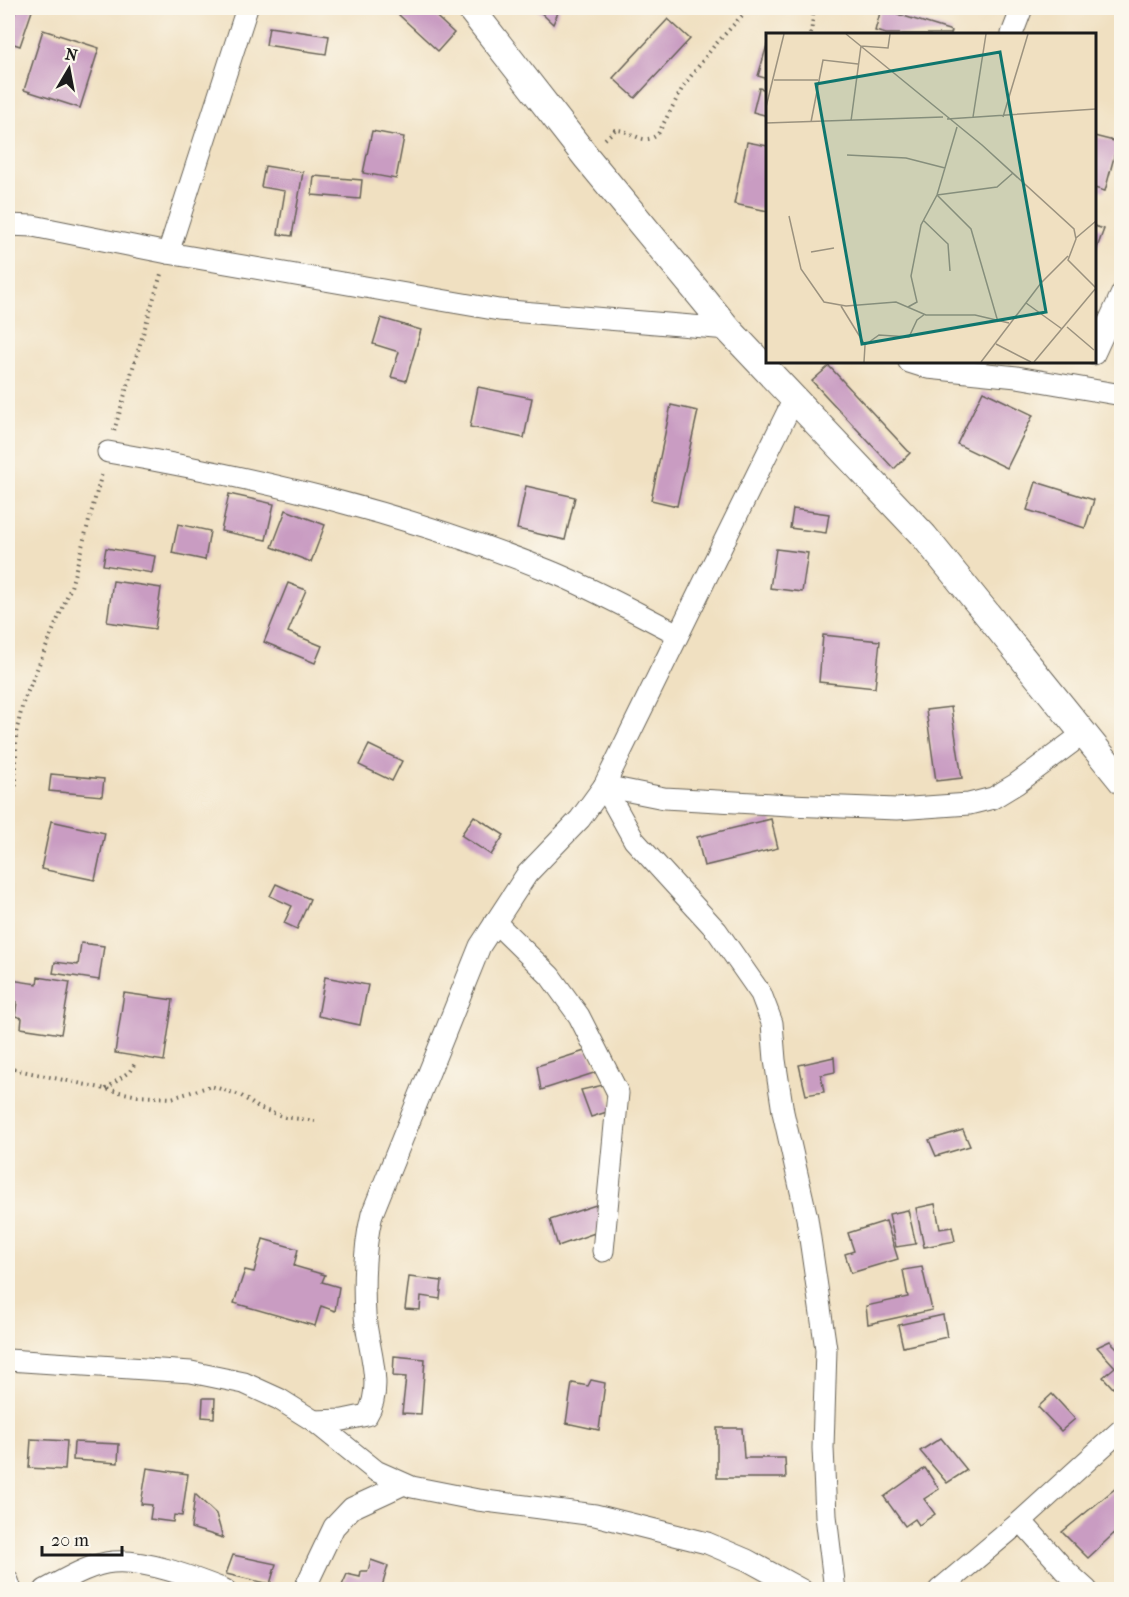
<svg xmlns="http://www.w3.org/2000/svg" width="1129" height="1597" font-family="'IM FELL French Canon',serif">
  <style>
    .building { fill: #c99cc2 }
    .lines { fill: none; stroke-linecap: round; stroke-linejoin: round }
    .minor-casing { stroke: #666156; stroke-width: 23 }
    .tertiary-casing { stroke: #666156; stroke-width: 29 }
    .path { stroke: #666156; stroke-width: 4; stroke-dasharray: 1.5 4.5; stroke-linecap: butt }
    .minor { stroke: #fff; stroke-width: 21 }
    .tertiary { stroke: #fff; stroke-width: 27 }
    .inset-road { fill: none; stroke: #9b927f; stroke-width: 1.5 }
    .view { fill: #0f766e; fill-opacity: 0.15; stroke: #0f766e; stroke-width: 3 }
    .inset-edge { fill: none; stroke: #1c1c1c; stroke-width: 3 }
  </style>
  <rect width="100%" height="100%" fill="#fbf7ec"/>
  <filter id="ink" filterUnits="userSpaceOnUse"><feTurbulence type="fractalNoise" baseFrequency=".0167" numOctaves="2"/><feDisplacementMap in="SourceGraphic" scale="12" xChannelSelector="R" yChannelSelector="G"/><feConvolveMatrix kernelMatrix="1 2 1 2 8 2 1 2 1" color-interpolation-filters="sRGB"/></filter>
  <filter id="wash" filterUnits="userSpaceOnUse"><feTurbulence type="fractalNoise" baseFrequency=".008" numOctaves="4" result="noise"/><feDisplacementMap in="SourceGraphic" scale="24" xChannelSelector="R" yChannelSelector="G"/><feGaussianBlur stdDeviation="1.35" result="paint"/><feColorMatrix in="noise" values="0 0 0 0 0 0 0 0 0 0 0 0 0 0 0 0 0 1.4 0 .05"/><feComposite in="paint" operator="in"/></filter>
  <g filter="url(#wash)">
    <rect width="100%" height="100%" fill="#f0e0c1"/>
    <g id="blocks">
      <g class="building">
        <path d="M 16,8 L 33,8 L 20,46 L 8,42 Z"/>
        <path d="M 406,8 L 427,8 L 454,33 L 438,51 L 399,15 Z"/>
        <path d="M 536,8 L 560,8 L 553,24 Z"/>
        <path d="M 881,9 L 952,31 L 951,34 L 886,34 L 875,31 Z"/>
        <path d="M 668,19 L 690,39 L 635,98 L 613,78 Z"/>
        <path d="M 269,27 L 329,36 L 326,54 L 266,45 Z"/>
        <path d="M 43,30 L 99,48 L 80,108 L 24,90 Z"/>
        <path d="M 767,45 L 768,45 L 768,79 L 758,76 Z"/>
        <path d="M 759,88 L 768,90 L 768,116 L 753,112 Z"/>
        <path d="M 372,131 L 404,137 L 396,179 L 363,173 Z"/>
        <path d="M 1094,136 L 1118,142 L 1105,191 L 1094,188 Z"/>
        <path d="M 747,142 L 768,146 L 768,211 L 734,204 Z"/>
        <path d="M 265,166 L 303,172 L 292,236 L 278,234 L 285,191 L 261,187 Z"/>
        <path d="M 314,176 L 362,180 L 360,199 L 312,195 Z"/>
        <path d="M 1094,226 L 1104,229 L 1095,253 L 1094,253 Z"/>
        <path d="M 381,318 L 421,330 L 406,381 L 391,377 L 399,352 L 373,344 Z"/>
        <path d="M 829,366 L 910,453 L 894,469 L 812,381 Z"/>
        <path d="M 478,387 L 532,398 L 524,438 L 470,427 Z"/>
        <path d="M 983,391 L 1033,415 L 1007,468 L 957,444 Z"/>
        <path d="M 671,405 L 698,411 L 677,506 L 651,500 Z"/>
        <path d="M 1036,482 L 1094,500 L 1085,528 L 1027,510 Z"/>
        <path d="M 526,486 L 575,497 L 565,540 L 517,529 Z"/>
        <path d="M 229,494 L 274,504 L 266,540 L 221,531 Z"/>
        <path d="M 793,509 L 829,514 L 826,533 L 790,528 Z"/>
        <path d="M 286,510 L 325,525 L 311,562 L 272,547 Z"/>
        <path d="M 178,524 L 210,531 L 205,560 L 172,553 Z"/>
        <path d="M 106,548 L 155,556 L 152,573 L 103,565 Z"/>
        <path d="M 776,549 L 808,553 L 802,592 L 770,588 Z"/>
        <path d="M 113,581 L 161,588 L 155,629 L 107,622 Z"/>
        <path d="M 288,583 L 306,590 L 288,632 L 322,646 L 315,663 L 264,642 Z"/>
        <path d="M 823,635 L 880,641 L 875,688 L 819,682 Z"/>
        <path d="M 951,707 L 962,778 L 936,781 L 926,710 Z"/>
        <path d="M 369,745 L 402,761 L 392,781 L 359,765 Z"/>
        <path d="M 51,774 L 104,779 L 102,796 L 49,791 Z"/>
        <path d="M 474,816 L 504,835 L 491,855 L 461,835 Z"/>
        <path d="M 771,819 L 778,848 L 704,866 L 697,837 Z"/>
        <path d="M 51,821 L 105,833 L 95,880 L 41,869 Z"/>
        <path d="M 276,884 L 310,899 L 297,929 L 284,923 L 292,906 L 270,896 Z"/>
        <path d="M 81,943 L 104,946 L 99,980 L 53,973 L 55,962 L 78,965 Z"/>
        <path d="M 38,977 L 70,982 L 61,1034 L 21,1028 L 22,1018 L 15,1016 L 17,1002 L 8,1001 L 11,980 L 37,984 Z"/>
        <path d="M 325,977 L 368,985 L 360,1025 L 318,1016 Z"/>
        <path d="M 124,993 L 173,1000 L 164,1061 L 115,1053 Z"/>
        <path d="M 588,1050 L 597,1072 L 541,1090 L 537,1066 Z"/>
        <path d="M 834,1057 L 835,1072 L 821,1075 L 824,1092 L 806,1095 L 799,1065 Z"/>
        <path d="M 603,1085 L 613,1110 L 591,1117 L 581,1090 Z"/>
        <path d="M 963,1130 L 970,1146 L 936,1156 L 929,1140 Z"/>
        <path d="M 599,1204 L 606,1229 L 558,1246 L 550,1220 Z"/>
        <path d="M 935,1204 L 940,1229 L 952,1227 L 955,1241 L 924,1247 L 916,1208 Z"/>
        <path d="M 908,1210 L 916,1244 L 896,1247 L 889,1214 Z"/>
        <path d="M 886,1221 L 898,1259 L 851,1273 L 845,1254 L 854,1251 L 848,1233 Z"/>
        <path d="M 263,1239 L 298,1249 L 294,1266 L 325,1275 L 322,1282 L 339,1287 L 335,1311 L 321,1306 L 315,1326 L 234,1303 L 245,1270 L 254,1272 Z"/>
        <path d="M 922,1267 L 932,1310 L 868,1324 L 866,1306 L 908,1297 L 903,1270 Z"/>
        <path d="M 409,1277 L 442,1281 L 440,1299 L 421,1296 L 420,1310 L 405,1309 Z"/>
        <path d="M 943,1315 L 947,1337 L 903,1347 L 898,1325 Z"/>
        <path d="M 1110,1341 L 1122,1353 L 1122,1381 L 1113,1388 L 1103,1377 L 1115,1367 L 1097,1347 Z"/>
        <path d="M 394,1356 L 425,1359 L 421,1414 L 402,1413 L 406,1377 L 393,1376 Z"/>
        <path d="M 591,1380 L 605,1383 L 599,1430 L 566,1423 L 572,1383 L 588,1386 Z"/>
        <path d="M 1052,1394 L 1075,1419 L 1061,1431 L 1038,1407 Z"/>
        <path d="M 203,1398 L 215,1398 L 214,1418 L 202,1417 Z"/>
        <path d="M 717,1428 L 742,1428 L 744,1458 L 785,1458 L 786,1478 L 717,1478 Z"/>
        <path d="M 941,1438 L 967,1470 L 947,1483 L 920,1451 Z"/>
        <path d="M 31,1439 L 67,1441 L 65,1470 L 29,1468 Z"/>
        <path d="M 74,1442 L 119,1444 L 118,1463 L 73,1460 Z"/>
        <path d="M 147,1468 L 188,1474 L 182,1516 L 174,1515 L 173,1522 L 150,1519 L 152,1505 L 141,1504 Z"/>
        <path d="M 925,1468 L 939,1489 L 924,1499 L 935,1514 L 919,1525 L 915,1519 L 905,1526 L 884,1497 Z"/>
        <path d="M 1122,1483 L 1122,1526 L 1088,1558 L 1062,1532 Z"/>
        <path d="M 195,1494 L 216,1514 L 223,1538 L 191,1528 Z"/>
        <path d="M 233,1555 L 276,1564 L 270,1584 L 226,1574 Z"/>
        <path d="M 371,1560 L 388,1566 L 381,1590 L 340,1590 L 347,1574 L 360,1577 L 361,1571 L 368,1571 Z"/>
      </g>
    </g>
  </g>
  <g filter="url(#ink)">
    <use href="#blocks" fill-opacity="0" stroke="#666156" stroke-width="1.5"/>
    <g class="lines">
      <g class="minor-casing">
        <g id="minor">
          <path d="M 1012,34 L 1022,8"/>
          <path d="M 8,225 L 33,226 L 168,253 L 499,310 L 728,329"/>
          <path d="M 168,253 L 247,8"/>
          <path d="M 1094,354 L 1122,293"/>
          <path d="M 909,362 L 928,368 L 1017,377 L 1122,395"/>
          <path d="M 108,452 C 259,478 405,513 547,570 C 592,588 635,612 678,634"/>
          <path d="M 604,786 L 634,840 L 717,931 L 761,994 L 772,1023 L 775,1060 L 783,1112 L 807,1218 L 826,1349 L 823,1448 L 826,1516 L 835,1590"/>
          <path d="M 604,786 L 664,798 L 789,805 L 897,809 L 969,804 L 993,798 L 1016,784 L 1083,734"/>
          <path d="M 495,922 L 550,976 L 579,1016 L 618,1093 L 603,1251"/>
          <path d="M 8,1360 L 191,1372 L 244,1383 L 279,1399 L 314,1421 L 376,1471 L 412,1487 L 478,1500 L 595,1515 L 707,1543 L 747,1560 L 802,1590"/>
          <path d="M 314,1421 L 343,1420 L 367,1415 C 385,1387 367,1346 365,1315 C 363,1281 364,1247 372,1214 L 480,946 L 527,874 L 580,819 L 604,786 L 794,399"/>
          <path d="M 1021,1521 L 1065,1570 L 1087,1590"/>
          <path d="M 8,1581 L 11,1590"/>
          <path d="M 45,1590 C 66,1579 90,1564 113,1562 C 146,1559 194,1578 225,1590"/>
          <path d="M 304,1590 L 334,1527 L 352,1508 L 404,1484"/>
          <path d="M 939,1590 L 1021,1521 L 1122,1429"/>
        </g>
      </g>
      <g class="tertiary-casing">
        <path id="tertiary" d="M 470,8 L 587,158 L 728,329 L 924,536 L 1122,781"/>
      </g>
      <g class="path">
        <path d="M 811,34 L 814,8"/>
        <path d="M 605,139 L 615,130 C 632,129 642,148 658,134 L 684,85 L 714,46 L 749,8"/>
        <path d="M 114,431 L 161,274"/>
        <path d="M 8,815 L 16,784 L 16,733 L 23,703 L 71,587 L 102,473"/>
        <path d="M 8,1068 L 138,1096 L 172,1098 L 211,1086 L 240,1095 L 259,1108 L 285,1117 L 315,1121"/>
        <path d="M 106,1089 L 130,1071 L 136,1062"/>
      </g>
      <use href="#minor" class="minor"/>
      <use href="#tertiary" class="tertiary"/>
    </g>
  </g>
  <g transform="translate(766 33)">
    <rect width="330" height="330" fill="#f0e0c1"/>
    <path class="inset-road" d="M 80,1 L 216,112 L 308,196 L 310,206 L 302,227 L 330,255M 8,47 L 52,47M 0,74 L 18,1M 207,84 L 220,1M 237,84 L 262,1M 181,86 L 330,76M 85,88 L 95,13 L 122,15 L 124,1M 45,89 L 57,27 L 92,31M 0,90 L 177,84M 81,122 L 140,125 L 179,135M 171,162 L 205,196 L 232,289M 171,162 L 231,154 L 247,140M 23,183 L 35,236 L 58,269 L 80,273 L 130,269 L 160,282 L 209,282 L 243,290M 157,187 L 182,211 L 184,238M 310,205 L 330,188M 45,219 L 68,215M 260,270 L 296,296M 75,273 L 99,312 L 98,329M 142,274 L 151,269 L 145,243 L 155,192 L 171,162 L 191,94M 301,294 L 328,317M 230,311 L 265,329M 99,312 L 113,302 L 143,304 L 151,287 L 159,281M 215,329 L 275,250 L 302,223M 268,329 L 330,255"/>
    <path class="view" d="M 234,19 L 280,279 L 96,311 L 50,51 Z"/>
    <rect width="330" height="330" class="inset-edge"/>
  </g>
  <rect width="1129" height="1597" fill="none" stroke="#fbf7ec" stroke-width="30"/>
  <g transform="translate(69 69) rotate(10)" stroke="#fbf7ec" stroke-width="4.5" paint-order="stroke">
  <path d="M0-4.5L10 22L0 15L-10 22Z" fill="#1c1c1c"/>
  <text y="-9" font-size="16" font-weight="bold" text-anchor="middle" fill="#1c1c1c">N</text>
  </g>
  <path d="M42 1546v9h80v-9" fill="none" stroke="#1c1c1c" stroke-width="3"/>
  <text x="51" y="1546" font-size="18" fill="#1c1c1c" stroke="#fbf7ec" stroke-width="4.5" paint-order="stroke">20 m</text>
</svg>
